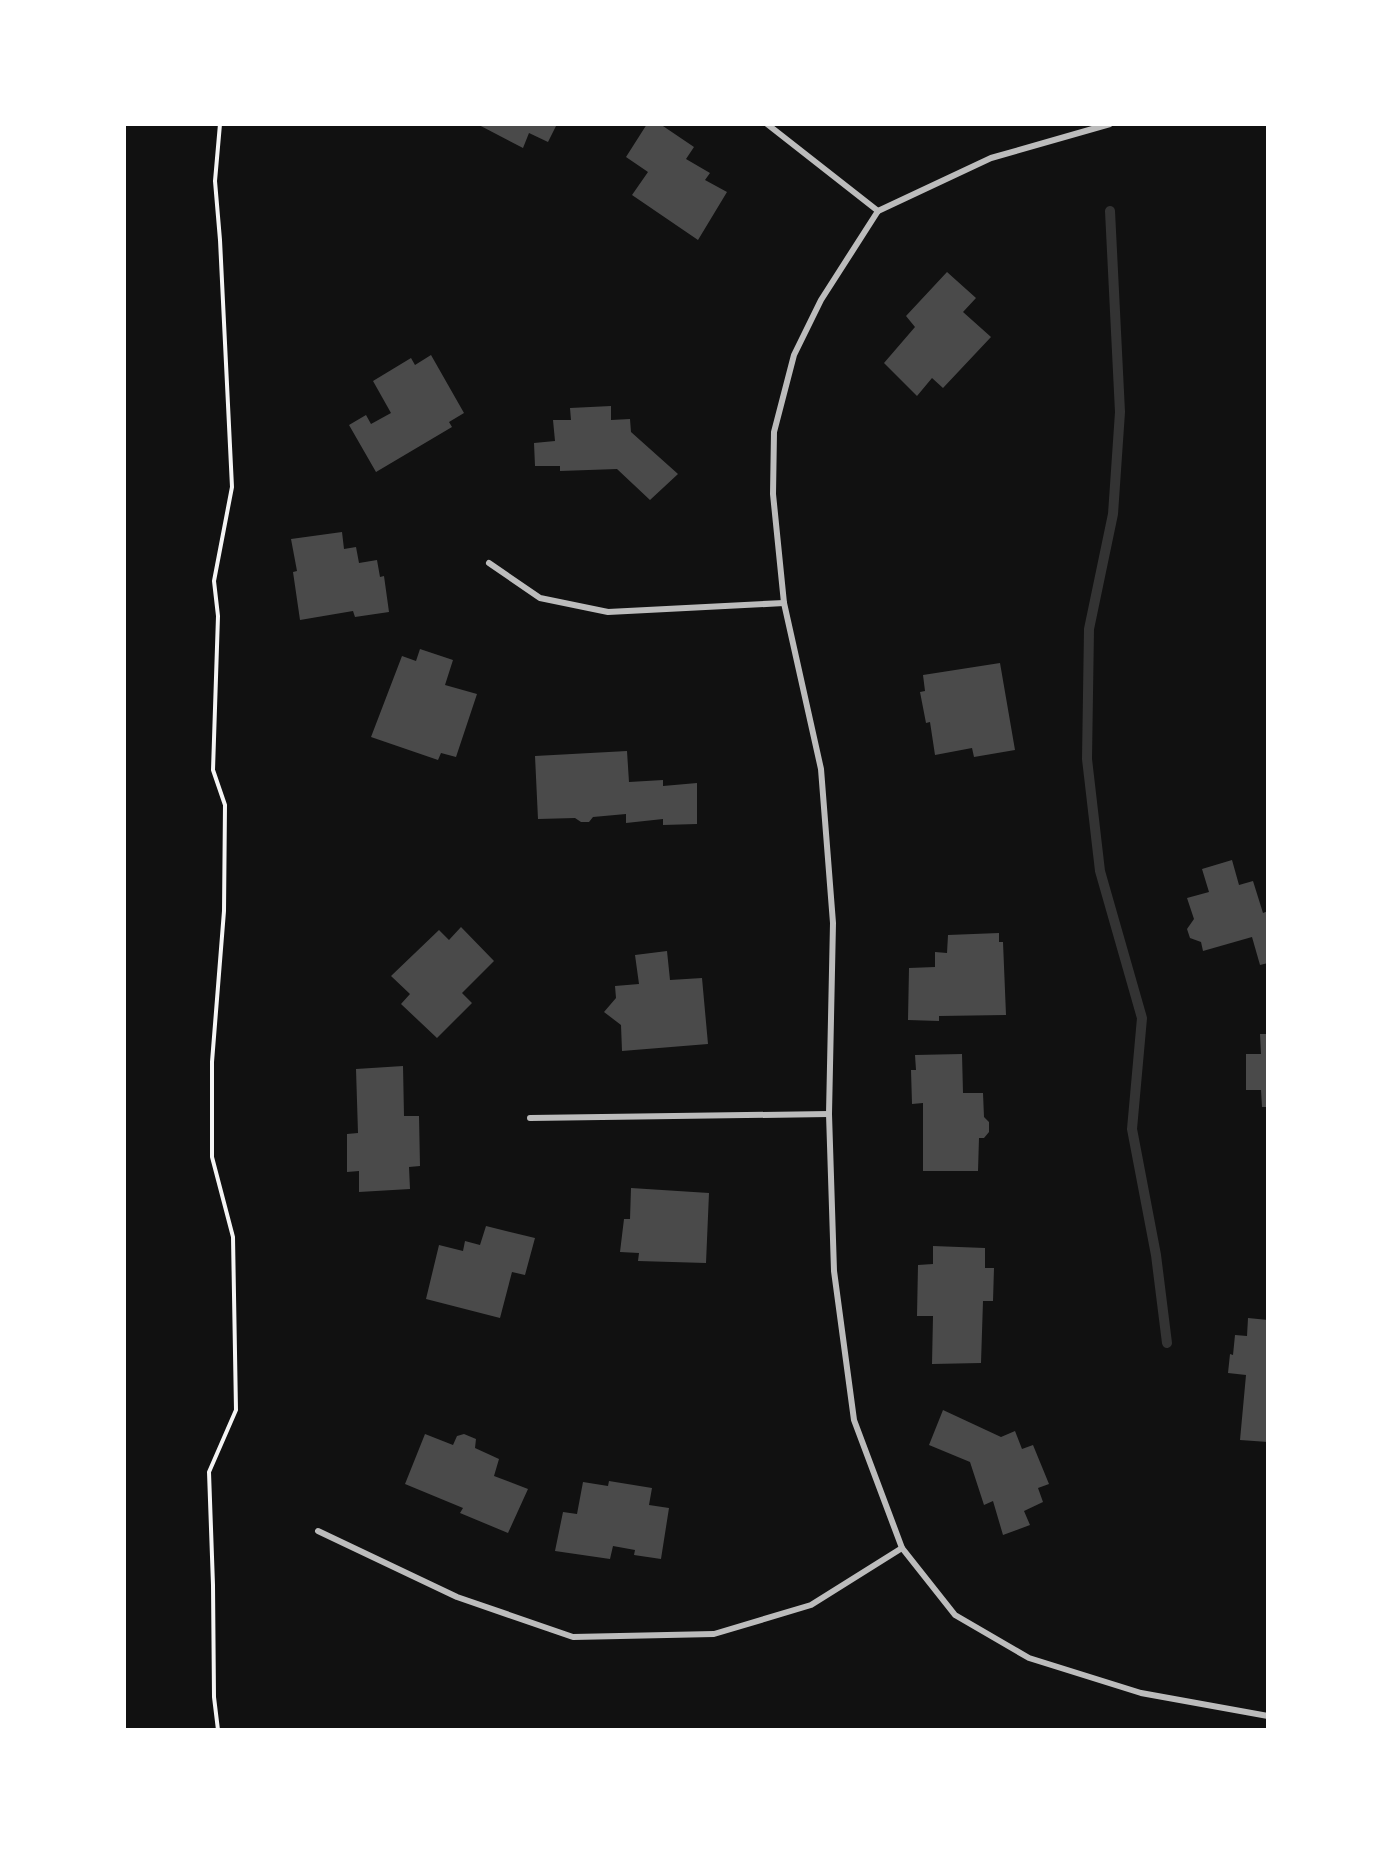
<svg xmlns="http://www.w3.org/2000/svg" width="1392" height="1854" font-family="'Sofia Sans Condensed',sans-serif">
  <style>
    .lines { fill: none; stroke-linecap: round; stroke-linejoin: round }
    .stream { stroke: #333; stroke-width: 10 }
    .building { fill: #4a4a4a }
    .path { stroke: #f5f5f5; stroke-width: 4 }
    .minor { stroke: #bcbcbc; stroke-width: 6 }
  </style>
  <rect width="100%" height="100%" fill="#111"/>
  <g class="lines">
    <path class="stream" d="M 1110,211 L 1120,412 L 1113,514 L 1089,629 L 1087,759 L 1100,871 L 1142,1018 L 1132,1129 L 1156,1255 L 1167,1343"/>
  </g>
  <g class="building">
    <path d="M 477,124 L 557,124 L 548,142 L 529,133 L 523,148 Z"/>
    <path d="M 647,124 L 660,124 L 694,147 L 686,159 L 710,173 L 705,180 L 727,192 L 698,240 L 632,195 L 648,172 L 626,157 Z"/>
    <path d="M 947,272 L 976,298 L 963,312 L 991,337 L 943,388 L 932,378 L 917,396 L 884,363 L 915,327 L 906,316 Z"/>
    <path d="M 431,355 L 464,413 L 449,422 L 452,427 L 376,472 L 349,425 L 366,415 L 371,424 L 391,413 L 373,381 L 411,358 L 415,365 Z"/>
    <path d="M 611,406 L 611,420 L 630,419 L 631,432 L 678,474 L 650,500 L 617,469 L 560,471 L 560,466 L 535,466 L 534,443 L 555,441 L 553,420 L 571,420 L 570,408 Z"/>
    <path d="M 342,532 L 344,549 L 356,547 L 359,563 L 377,560 L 380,577 L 384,576 L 389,612 L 355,617 L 353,611 L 300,620 L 293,572 L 297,571 L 291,539 Z"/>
    <path d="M 420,649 L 453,660 L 445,685 L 477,694 L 456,757 L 441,753 L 438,760 L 371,737 L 402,656 L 416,661 Z"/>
    <path d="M 1000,663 L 1015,750 L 974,757 L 972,748 L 935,755 L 930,722 L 926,723 L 920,692 L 925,691 L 923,675 Z"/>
    <path d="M 627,751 L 629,782 L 663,780 L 663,786 L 697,783 L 697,824 L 663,825 L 663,819 L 626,823 L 626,814 L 593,817 L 589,822 L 581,822 L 575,818 L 538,819 L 535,756 Z"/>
    <path d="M 1232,860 L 1239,885 L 1253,881 L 1263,913 L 1268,911 L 1268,963 L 1260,965 L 1252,937 L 1203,951 L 1201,942 L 1190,938 L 1187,929 L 1194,919 L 1187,898 L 1209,892 L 1202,869 Z"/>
    <path d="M 461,927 L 494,961 L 462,993 L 472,1003 L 437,1038 L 401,1004 L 410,994 L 391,976 L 439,930 L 449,940 Z"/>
    <path d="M 999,933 L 999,942 L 1003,942 L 1006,1015 L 939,1016 L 939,1021 L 908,1020 L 909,968 L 935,967 L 935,952 L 947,953 L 948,935 Z"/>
    <path d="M 667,951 L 670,980 L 702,978 L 708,1044 L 622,1051 L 621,1025 L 604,1012 L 616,998 L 615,986 L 639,984 L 635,955 Z"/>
    <path d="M 1260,1034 L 1268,1034 L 1268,1107 L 1262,1107 L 1261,1090 L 1246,1090 L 1246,1054 L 1261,1054 Z"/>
    <path d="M 962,1054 L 963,1093 L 983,1093 L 984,1117 L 989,1122 L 989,1132 L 984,1138 L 979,1138 L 978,1171 L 923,1171 L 923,1103 L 912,1104 L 911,1070 L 916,1070 L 915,1055 Z"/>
    <path d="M 403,1066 L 404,1116 L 419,1116 L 420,1166 L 409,1167 L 410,1189 L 359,1192 L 359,1171 L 347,1172 L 347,1134 L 358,1133 L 356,1069 Z"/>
    <path d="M 631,1188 L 709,1193 L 706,1263 L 638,1261 L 639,1253 L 620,1252 L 624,1219 L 630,1219 Z"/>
    <path d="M 486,1226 L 535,1238 L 525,1275 L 512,1272 L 500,1318 L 426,1299 L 439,1245 L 463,1251 L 465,1241 L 480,1245 Z"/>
    <path d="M 933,1246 L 985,1248 L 985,1268 L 994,1268 L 993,1301 L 983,1301 L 981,1363 L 932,1364 L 933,1316 L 917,1316 L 918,1265 L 933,1264 Z"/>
    <path d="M 1248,1318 L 1268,1320 L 1268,1442 L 1240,1440 L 1246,1375 L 1228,1373 L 1230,1354 L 1233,1355 L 1235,1335 L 1247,1336 Z"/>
    <path d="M 943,1410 L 1001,1437 L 1015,1431 L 1022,1449 L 1033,1445 L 1049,1484 L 1038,1488 L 1043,1502 L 1024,1511 L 1030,1525 L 1003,1535 L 993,1501 L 984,1505 L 970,1462 L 929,1445 Z"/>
    <path d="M 425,1434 L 453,1445 L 457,1436 L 464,1434 L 476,1439 L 475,1448 L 499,1459 L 494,1476 L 528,1489 L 508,1533 L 460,1513 L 463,1508 L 405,1484 Z"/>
    <path d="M 609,1481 L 652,1488 L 649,1505 L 669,1508 L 661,1559 L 634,1555 L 635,1550 L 613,1546 L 610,1559 L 555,1551 L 563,1512 L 577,1514 L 583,1482 L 608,1486 Z"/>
  </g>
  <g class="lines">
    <path class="path" d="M 218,1730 L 214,1697 L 213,1585 L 209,1472 L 236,1410 L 233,1237 L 212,1157 L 212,1062 L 224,911 L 225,805 L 213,770 L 218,616 L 214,581 L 232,487 L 220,240 L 215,181 L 220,124"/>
    <g class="minor">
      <path d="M 767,124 L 878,211"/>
      <path d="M 878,211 L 821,300 L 794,355 L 774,432 L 773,494 L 784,603 L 821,769 L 833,923 L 829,1114 L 834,1271 L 854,1420 L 902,1548 L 955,1615 L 1029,1658 L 1141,1693 L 1268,1716"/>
      <path d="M 878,211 L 991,158 L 1110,124"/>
      <path d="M 489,563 L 540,598 L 608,612 L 784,603"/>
      <path d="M 530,1118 L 829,1114"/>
      <path d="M 318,1531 L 457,1597 L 573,1637 L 714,1634 L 811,1605 L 902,1548"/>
    </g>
  </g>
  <rect width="1392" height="1854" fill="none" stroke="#ffffff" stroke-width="252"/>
</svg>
